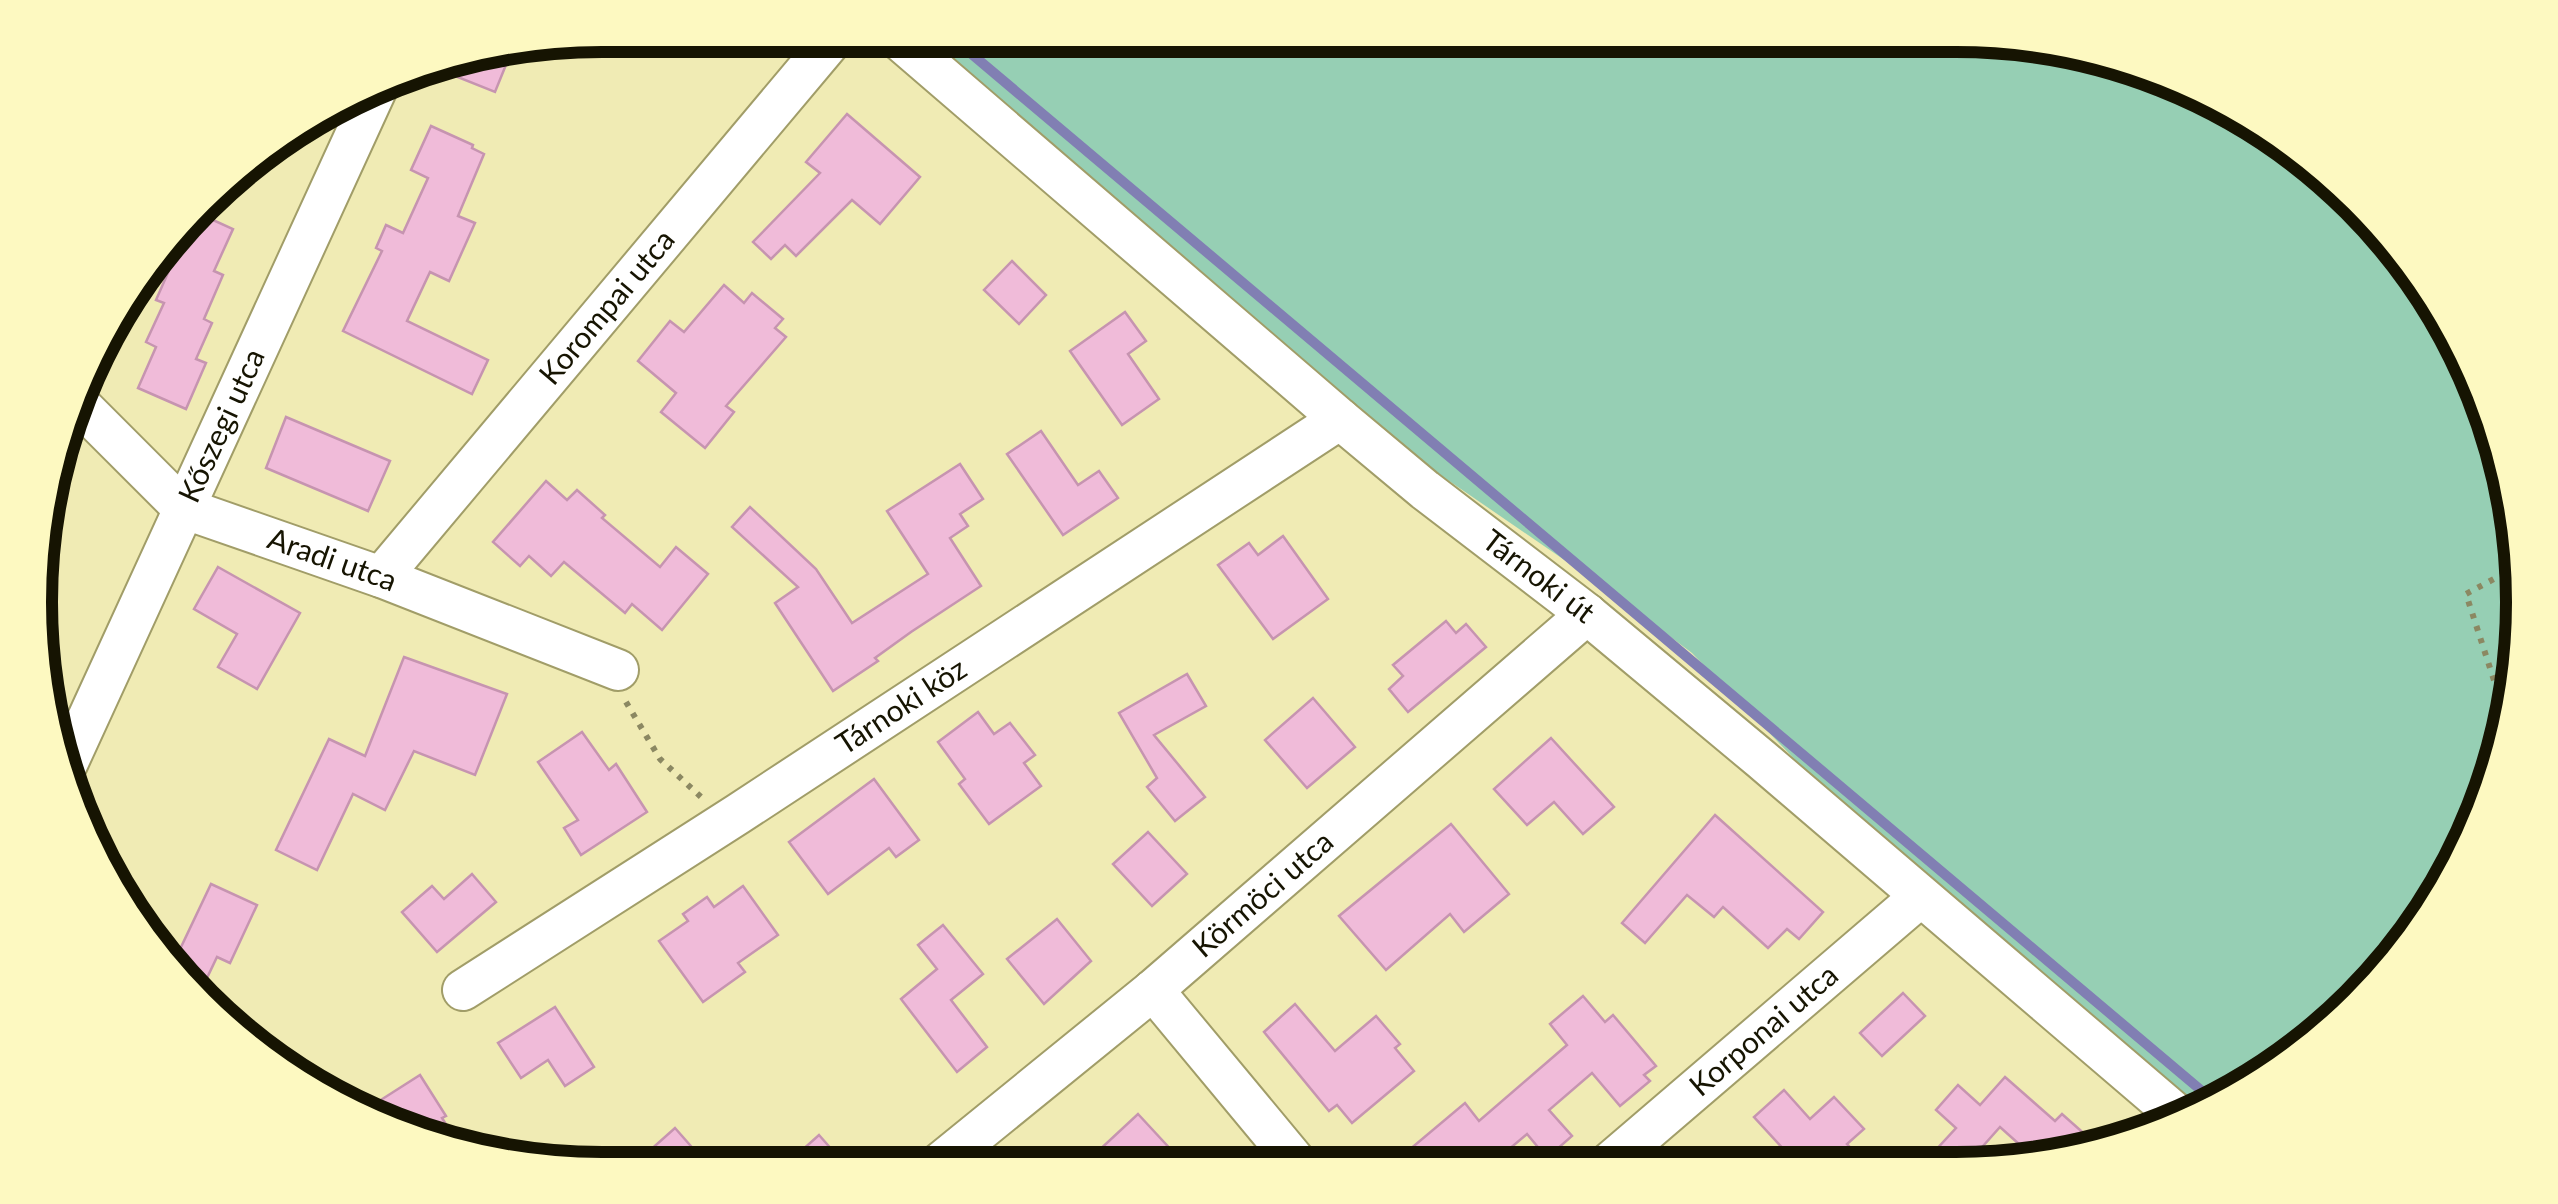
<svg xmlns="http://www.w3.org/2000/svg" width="2558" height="1204" font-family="Lato,sans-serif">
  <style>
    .green { fill: #96cfb4 }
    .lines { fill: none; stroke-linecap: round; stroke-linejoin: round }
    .stream { stroke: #817fb3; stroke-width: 10 }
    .building { fill: #f0bbd9; stroke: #c694b0; stroke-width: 2.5 }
    .minor-casing { stroke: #a19d68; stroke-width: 44 }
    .path { stroke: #8b8862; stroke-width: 6; stroke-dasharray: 5 8; stroke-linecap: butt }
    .minor { stroke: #fff; stroke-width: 40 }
    .labels { text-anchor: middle; stroke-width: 10; stroke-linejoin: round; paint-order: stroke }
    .street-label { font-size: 30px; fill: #161402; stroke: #fdf9c1 }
    .rim { fill: none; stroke: #161402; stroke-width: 12 }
  </style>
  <rect width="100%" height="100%" fill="#f0ebb4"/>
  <path class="green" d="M 927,35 L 1957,35 L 2174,78 L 2357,201 L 2480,386 L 2523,603 L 2480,820 L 2405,948 L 2302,1051 L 2183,1120 L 1869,836 L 1692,653 L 1608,590 L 1439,474 L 1344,401 Z"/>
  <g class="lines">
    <path class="stream" d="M 949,35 L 2215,1102"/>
  </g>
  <g class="building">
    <path d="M 512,50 L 495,92 L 425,64 L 452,60 Z"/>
    <path d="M 847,114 L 920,177 L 880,224 L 852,200 L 796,256 L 785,245 L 771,259 L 753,242 L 820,173 L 806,162 Z"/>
    <path d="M 431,126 L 473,145 L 472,148 L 484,154 L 458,216 L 475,223 L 449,281 L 430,272 L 407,321 L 488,360 L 472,394 L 343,331 L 382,251 L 376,248 L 386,225 L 403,233 L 428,178 L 411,170 Z"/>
    <path d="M 202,215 L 233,229 L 214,271 L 223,275 L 204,319 L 212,323 L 196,359 L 206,363 L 186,409 L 138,388 L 156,347 L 146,342 L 164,303 L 156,300 L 174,259 L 166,255 Z"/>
    <path d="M 1012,261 L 1046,295 L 1019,324 L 984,290 Z"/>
    <path d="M 724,285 L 744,303 L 752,293 L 783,319 L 775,328 L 786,337 L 726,406 L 734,412 L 705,448 L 661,412 L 676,393 L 638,361 L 670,321 L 684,332 Z"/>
    <path d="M 1125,312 L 1146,341 L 1128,354 L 1159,399 L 1122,425 L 1070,351 Z"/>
    <path d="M 286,417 L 390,461 L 368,511 L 266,468 Z"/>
    <path d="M 1041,431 L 1078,485 L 1099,471 L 1118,498 L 1063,535 L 1007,454 Z"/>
    <path d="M 960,464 L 983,499 L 960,514 L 968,526 L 950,538 L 981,586 L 911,632 L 875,658 L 878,661 L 833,691 L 775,603 L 798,587 L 732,527 L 750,507 L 816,569 L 852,623 L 928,574 L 887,511 Z"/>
    <path d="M 546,481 L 567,500 L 577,490 L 605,515 L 602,518 L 660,567 L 676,547 L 708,574 L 662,630 L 632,604 L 625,613 L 564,562 L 551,576 L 529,556 L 520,566 L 493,542 Z"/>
    <path d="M 1283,536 L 1328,599 L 1273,639 L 1218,565 L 1249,543 L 1258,555 Z"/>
    <path d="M 218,567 L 300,613 L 257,689 L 218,667 L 237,634 L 194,609 Z"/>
    <path d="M 1446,621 L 1456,633 L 1466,624 L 1486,647 L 1408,712 L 1389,689 L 1403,676 L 1393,665 Z"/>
    <path d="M 404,657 L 507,694 L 475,775 L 414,751 L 385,810 L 353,794 L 317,870 L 276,850 L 329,739 L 365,756 Z"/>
    <path d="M 1187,674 L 1206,706 L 1154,735 L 1205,797 L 1175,821 L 1147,787 L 1157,778 L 1119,713 Z"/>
    <path d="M 1313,698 L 1355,747 L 1307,788 L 1265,740 Z"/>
    <path d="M 978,712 L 994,734 L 1010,723 L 1035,755 L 1024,763 L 1041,786 L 989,824 L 959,784 L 965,779 L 938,742 Z"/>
    <path d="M 582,732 L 609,770 L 616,764 L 647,812 L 581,855 L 564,828 L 578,820 L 538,762 Z"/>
    <path d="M 1551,738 L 1614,807 L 1583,834 L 1554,802 L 1527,825 L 1494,789 Z"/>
    <path d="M 874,779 L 919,840 L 896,857 L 889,848 L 828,894 L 789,842 Z"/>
    <path d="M 1715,815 L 1823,912 L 1799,939 L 1787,929 L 1768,948 L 1723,907 L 1714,917 L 1687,895 L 1645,943 L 1622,923 Z"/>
    <path d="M 1451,824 L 1509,894 L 1464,932 L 1450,914 L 1386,970 L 1339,916 Z"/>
    <path d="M 1148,832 L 1187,874 L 1152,906 L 1113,864 Z"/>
    <path d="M 472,874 L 496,902 L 437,952 L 402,912 L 432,886 L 444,899 Z"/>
    <path d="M 211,884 L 257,905 L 230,963 L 217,957 L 206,980 L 173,964 Z"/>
    <path d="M 743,886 L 778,935 L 738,963 L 745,972 L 703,1002 L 659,941 L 688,921 L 683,914 L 707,897 L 714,907 Z"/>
    <path d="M 1057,919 L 1091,961 L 1044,1004 L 1007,959 Z"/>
    <path d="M 943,925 L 983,974 L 951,1000 L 987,1047 L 957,1072 L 901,999 L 937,969 L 918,945 Z"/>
    <path d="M 1903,993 L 1925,1016 L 1882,1056 L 1860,1033 Z"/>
    <path d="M 1583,996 L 1605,1022 L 1613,1015 L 1656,1066 L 1644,1075 L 1650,1081 L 1620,1106 L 1592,1073 L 1549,1110 L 1572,1136 L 1547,1158 L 1527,1134 L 1489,1166 L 1390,1166 L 1465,1103 L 1479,1121 L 1567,1045 L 1550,1024 Z"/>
    <path d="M 1295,1004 L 1335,1051 L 1376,1016 L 1400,1044 L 1395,1048 L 1414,1071 L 1352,1123 L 1337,1105 L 1329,1111 L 1264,1032 Z"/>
    <path d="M 555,1007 L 594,1067 L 565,1086 L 548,1060 L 521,1078 L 498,1043 Z"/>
    <path d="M 420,1075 L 446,1116 L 442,1118 L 456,1140 L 392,1127 L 376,1103 Z"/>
    <path d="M 2005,1077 L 2055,1121 L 2062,1114 L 2098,1146 L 2039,1162 L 2000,1127 L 1967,1164 L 1947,1164 L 1934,1152 L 1956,1128 L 1936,1110 L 1958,1085 L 1980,1105 Z"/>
    <path d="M 1784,1090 L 1810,1119 L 1834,1097 L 1864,1129 L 1847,1144 L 1867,1165 L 1798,1165 L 1754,1117 Z"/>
    <path d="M 1138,1114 L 1187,1167 L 1081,1167 Z"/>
    <path d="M 675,1128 L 711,1169 L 629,1169 Z"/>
    <path d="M 819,1135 L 848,1168 L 782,1168 Z"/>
  </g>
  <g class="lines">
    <g class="minor-casing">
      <g id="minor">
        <path id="s1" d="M 894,35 L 1340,419 L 1425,490 L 1587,614 L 1761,759 L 2183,1120"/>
        <path id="s2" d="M 79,404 L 183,508 L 381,577 L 618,670"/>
        <path id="s3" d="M 381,577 L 836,35"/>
        <path id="s4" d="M 67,764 L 377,88"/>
        <path id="s5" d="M 463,990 L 738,814 L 1340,419"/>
        <path d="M 1153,990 L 1300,1167"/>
        <path id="s6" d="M 1606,1166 L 1920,897"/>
        <path id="s7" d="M 934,1168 L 1153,990 L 1587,614"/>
      </g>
    </g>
    <g class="path">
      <path d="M 626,702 L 660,759 L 701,797"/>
      <path d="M 2502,705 L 2466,594 L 2516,567"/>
    </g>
    <use href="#minor" class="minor"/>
  </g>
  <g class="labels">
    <g class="street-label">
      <text dy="10" stroke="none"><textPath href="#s3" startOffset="352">Korompai utca</textPath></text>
      <text dy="10" stroke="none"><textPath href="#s4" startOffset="372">Kőszegi utca</textPath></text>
      <text dy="10" stroke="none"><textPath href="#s2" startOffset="305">Aradi utca</textPath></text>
      <text dy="10" stroke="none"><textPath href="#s1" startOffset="842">Tárnoki út</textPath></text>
      <text dy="10" stroke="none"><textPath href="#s5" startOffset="522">Tárnoki köz</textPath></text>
      <text dy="10" stroke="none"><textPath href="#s7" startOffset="428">Körmöci utca</textPath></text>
      <text dy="10" stroke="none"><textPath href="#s6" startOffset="208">Korponai utca</textPath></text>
    </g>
  </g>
  <path d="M0 0H2558V1204H0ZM602 52H1956A550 550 0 0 1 2506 602V602A550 550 0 0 1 1956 1152H602A550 550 0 0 1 52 602V602A550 550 0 0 1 602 52Z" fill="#fdf9c1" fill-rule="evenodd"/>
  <path class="rim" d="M602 52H1956A550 550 0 0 1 2506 602V602A550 550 0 0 1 1956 1152H602A550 550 0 0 1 52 602V602A550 550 0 0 1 602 52Z"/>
</svg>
